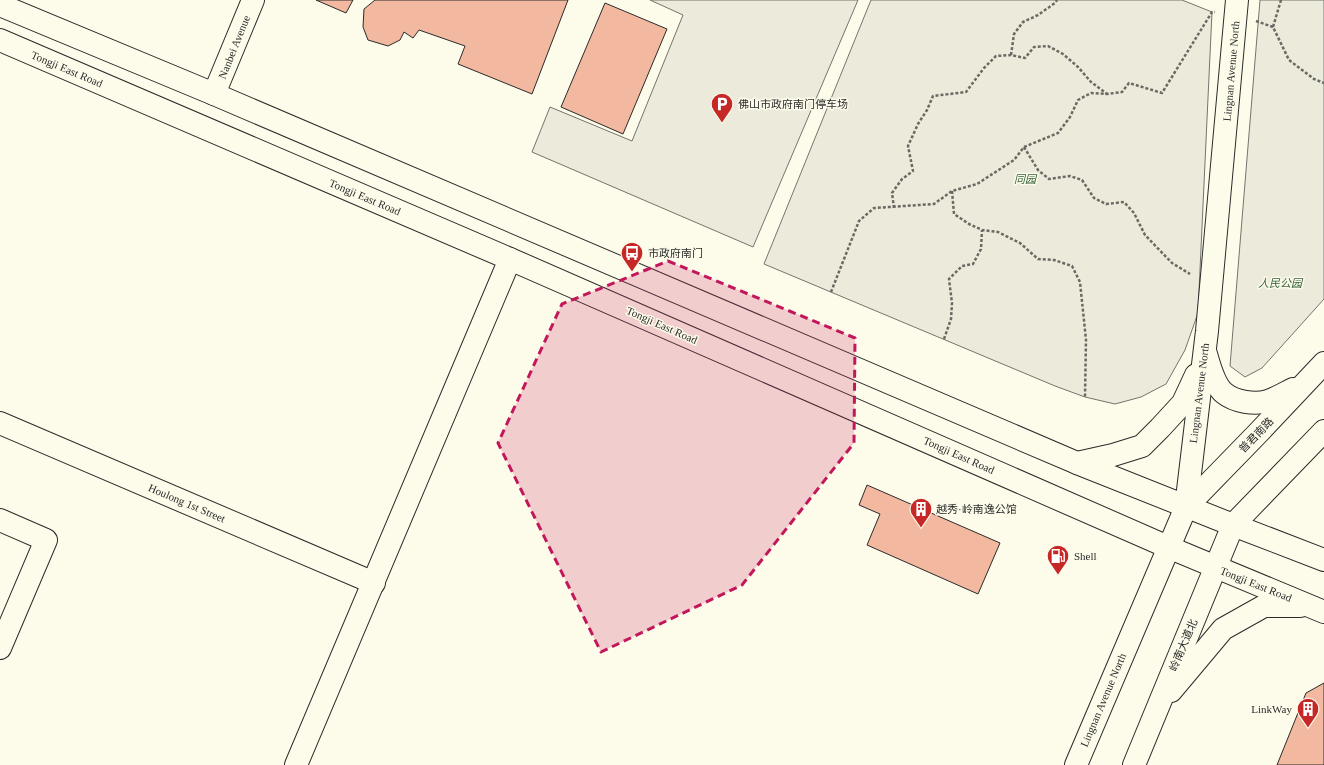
<svg xmlns="http://www.w3.org/2000/svg" width="1324" height="765" font-family="'Times New Roman','Noto Sans SC',serif">
  <style>
    .green { fill: #ecebdb; stroke: #74746e }
    .parking { fill: #eceadb; stroke: #74746e }
    .building { fill: #f2b8a0; stroke: #2b2b2b }
    .lines { fill: none; stroke-linecap: round; stroke-linejoin: round }
    .minor-casing { stroke: #2b2b2b; stroke-width: 24 }
    .major-casing { stroke: #2b2b2b; stroke-width: 24 }
    .path { stroke: #6a6964; stroke-width: 2.5; stroke-dasharray: 3 2; stroke-linecap: butt }
    .minor { stroke: #fdfbea; stroke-width: 22 }
    .major { stroke: #fdfbea; stroke-width: 22 }
    .marked { fill: #c2185b; fill-opacity: 0.2; stroke: #c2185b; stroke-width: 3; stroke-dasharray: 8 5; stroke-linejoin: round }
    .labels { text-anchor: middle; stroke-width: 3; stroke-linejoin: round; paint-order: stroke }
    .street-label { font-size: 11px; fill: #2b2b2b; stroke: #fdfbea }
    .poi-label { font-size: 11px; fill: #2b2b2b; stroke: #fdfbea; text-anchor: start }
    .park-label { font-size: 11px; font-style: italic; fill: #34623c; stroke: #fdfbea }
  </style>
  <rect width="100%" height="100%" fill="#fdfbea"/>
  <g class="green">
    <path d="M 871,0 L 1182,0 L 1212,12 L 1198,313 L 1185,350 L 1166,384 L 1141,397 L 1115,404 L 1085,397 L 1055,386 L 764,264 Z"/>
    <path d="M 1260,0 L 1324,0 L 1324,299 L 1262,368 L 1245,377 L 1230,366 Z"/>
  </g>
  <path class="parking" d="M 650,0 L 858,0 L 753,247 L 532,152 L 550,107 L 632,141 L 683,15 Z"/>
  <g class="building">
    <path d="M 316,0 L 353,0 L 346,13 Z"/>
    <path d="M 375,0 L 568,0 L 532,94 L 458,64 L 465,46 L 419,30 L 413,38 L 404,32 L 400,40 L 388,46 L 368,40 L 363,27 L 364,9 Z"/>
    <path d="M 605,3 L 667,29 L 623,134 L 561,107 Z"/>
    <path d="M 867,485 L 1000,543 L 978,594 L 867,545 L 880,514 L 859,505 Z"/>
    <path d="M 1324,683 L 1324,765 L 1277,765 L 1306,693 Z"/>
  </g>
  <g class="lines">
    <g class="minor-casing">
      <g id="minor">
        <path d="M 214,94 L 253,0"/>
        <path d="M 0,423 L 374,583"/>
        <path d="M 0,520 L 46,540 L 0,648"/>
        <path d="M 296,765 L 510,259"/>
      </g>
    </g>
    <g class="major-casing">
      <g id="major">
        <path d="M 0,5 L 214,94 L 1077,463 L 1233,525 L 1324,560"/>
        <path d="M 0,40 L 510,259 L 1168,547 L 1324,612"/>
        <path d="M 1206,354 C 1209,365 1215,386 1224,393 C 1235,402 1255,405 1268,401 C 1277,398 1285,393 1293,389"/>
        <path d="M 1077,463 L 1113,455 L 1142,446 L 1160,428 L 1183,403 L 1196,375"/>
        <path d="M 1186,507 L 1259,432 L 1324,363"/>
        <path d="M 1171,691 L 1223,629 L 1264,606 L 1300,606"/>
        <path d="M 1076,765 L 1186,507 L 1207,331 L 1237,0"/>
        <path d="M 1134,765 L 1233,525 L 1324,431"/>
      </g>
    </g>
    <g class="path">
      <path d="M 1281,0 L 1273,27 L 1289,60 L 1314,79 L 1324,83"/>
      <path d="M 1256,21 L 1273,27"/>
      <path d="M 1011,55 L 1014,34 L 1023,22 L 1038,15 L 1055,3 L 1057,0"/>
      <path d="M 1024,147 L 1038,170 L 1049,179 L 1070,176 L 1082,180 L 1094,198 L 1106,204 L 1124,202 L 1134,213 L 1145,235 L 1172,263 L 1190,274"/>
      <path d="M 952,191 L 954,214 L 969,224 L 982,230 L 998,232 L 1020,243 L 1038,259 L 1054,260 L 1072,266 L 1080,282 L 1086,340 L 1085,397"/>
      <path d="M 894,208 L 892,193 L 902,179 L 913,171 L 908,146 L 918,124 L 927,110 L 933,96 L 966,92 L 984,68 L 996,56 L 1011,55 L 1025,58 L 1034,47 L 1048,46 L 1063,54 L 1078,67 L 1091,82 L 1107,94"/>
      <path d="M 831,292 L 859,221 L 874,208 L 934,204 L 952,191 L 977,184 L 1014,160 L 1024,147 L 1058,133 L 1070,117 L 1078,100 L 1091,93 L 1107,94 L 1122,92 L 1129,83 L 1162,93 L 1212,12 L 1215,12"/>
      <path d="M 944,339 L 951,319 L 952,303 L 949,279 L 962,266 L 973,264 L 981,249 L 982,230"/>
    </g>
    <use href="#minor" class="minor"/>
    <use href="#major" class="major"/>
  </g>
  <path class="marked" d="M 668,261 L 855,338 L 854,443 L 742,585 L 601,652 L 498,443 L 562,304 Z"/>
  <defs>
    <g id="parking-pin" transform="scale(1.15)"><path d="M0 17L-7.5 6A9.5 9.5 0 1 1 7.5 6Z" fill="#c62828" stroke="#fdfbea"/><path d="M-3.5-5.5H1a3.5 3.5 0 0 1 0 7H-1V5.5H-3.5ZM-1-3.4V-.6H.8a1.4 1.4 0 0 0 0-2.8Z" fill="#fff"/></g>
    <g id="bus-pin" transform="scale(1.15)"><path d="M0 17L-7.5 6A9.5 9.5 0 1 1 7.5 6Z" fill="#c62828" stroke="#fdfbea"/><path d="M-5-6H5V4H4V6H2V4H-2V6H-4V4H-5ZM-3.5-4V0h7V-4ZM-3.5 1.2v1.5H-2V1.2ZM2 1.2v1.5H3.5V1.2Z" fill="#fff"/></g>
    <g id="building-pin" transform="scale(1.15)"><path d="M0 17L-7.5 6A9.5 9.5 0 1 1 7.5 6Z" fill="#c62828" stroke="#fdfbea"/><path d="M-4-6H4V6H1V3H-1V6H-4ZM-2.5-4.3h1.7v1.8h-1.7ZM.8-4.3h1.7v1.8H.8ZM-2.5-1h1.7V.8h-1.7ZM.8-1h1.7V.8H.8Z" fill="#fff"/></g>
    <g id="fuel-pin" transform="scale(1.15)"><path d="M0 17L-7.5 6A9.5 9.5 0 1 1 7.5 6Z" fill="#c62828" stroke="#fdfbea"/><path d="M-5.5-6h7V0h2V4h1.3V-2.5L3-4.5l.8-.8L6-3V5H2.5V1h-1V6h-7ZM-4.2-4.7v3.2H.2V-4.7Z" fill="#fff"/></g>
  </defs>
  <g fill-rule="evenodd">
    <use href="#parking-pin" x="722" y="104"/>
    <use href="#bus-pin" x="632" y="253"/>
    <use href="#building-pin" x="921" y="509"/>
    <use href="#fuel-pin" x="1058" y="556"/>
    <use href="#building-pin" x="1308" y="709"/>
  </g>
  <g class="labels">
    <g class="street-label">
      <text transform="translate(234 47) rotate(-68)" y="4">Nanbei Avenue</text>
      <text transform="translate(67 69) rotate(23)" y="4">Tongji East Road</text>
      <text transform="translate(1231 71) rotate(-85)" y="4">Lingnan Avenue North</text>
      <text transform="translate(365 197) rotate(23)" y="4">Tongji East Road</text>
      <text transform="translate(662 325) rotate(24)" y="4">Tongji East Road</text>
      <text transform="translate(1199 393) rotate(-83)" y="4">Lingnan Avenue North</text>
      <text transform="translate(1256 435) rotate(-46)" y="4">普君南路</text>
      <text transform="translate(959 455) rotate(24)" y="4">Tongji East Road</text>
      <text transform="translate(187 503) rotate(23)" y="4">Houlong 1st Street</text>
      <text transform="translate(1256 584) rotate(22)" y="4">Tongji East Road</text>
      <text transform="translate(1183 645) rotate(-67)" y="4">岭南大道北</text>
      <text transform="translate(1103 700) rotate(-67)" y="4">Lingnan Avenue North</text>
    </g>
    <g class="poi-label">
      <text x="738" y="108">佛山市政府南门停车场</text>
      <text x="648" y="257">市政府南门</text>
      <text x="936" y="513">越秀·岭南逸公馆</text>
      <text x="1074" y="560">Shell</text>
      <text x="1292" y="713" text-anchor="end">LinkWay</text>
    </g>
    <g class="park-label">
      <text x="1025" y="183">同园</text>
      <text x="1280" y="287">人民公园</text>
    </g>
  </g>
</svg>
